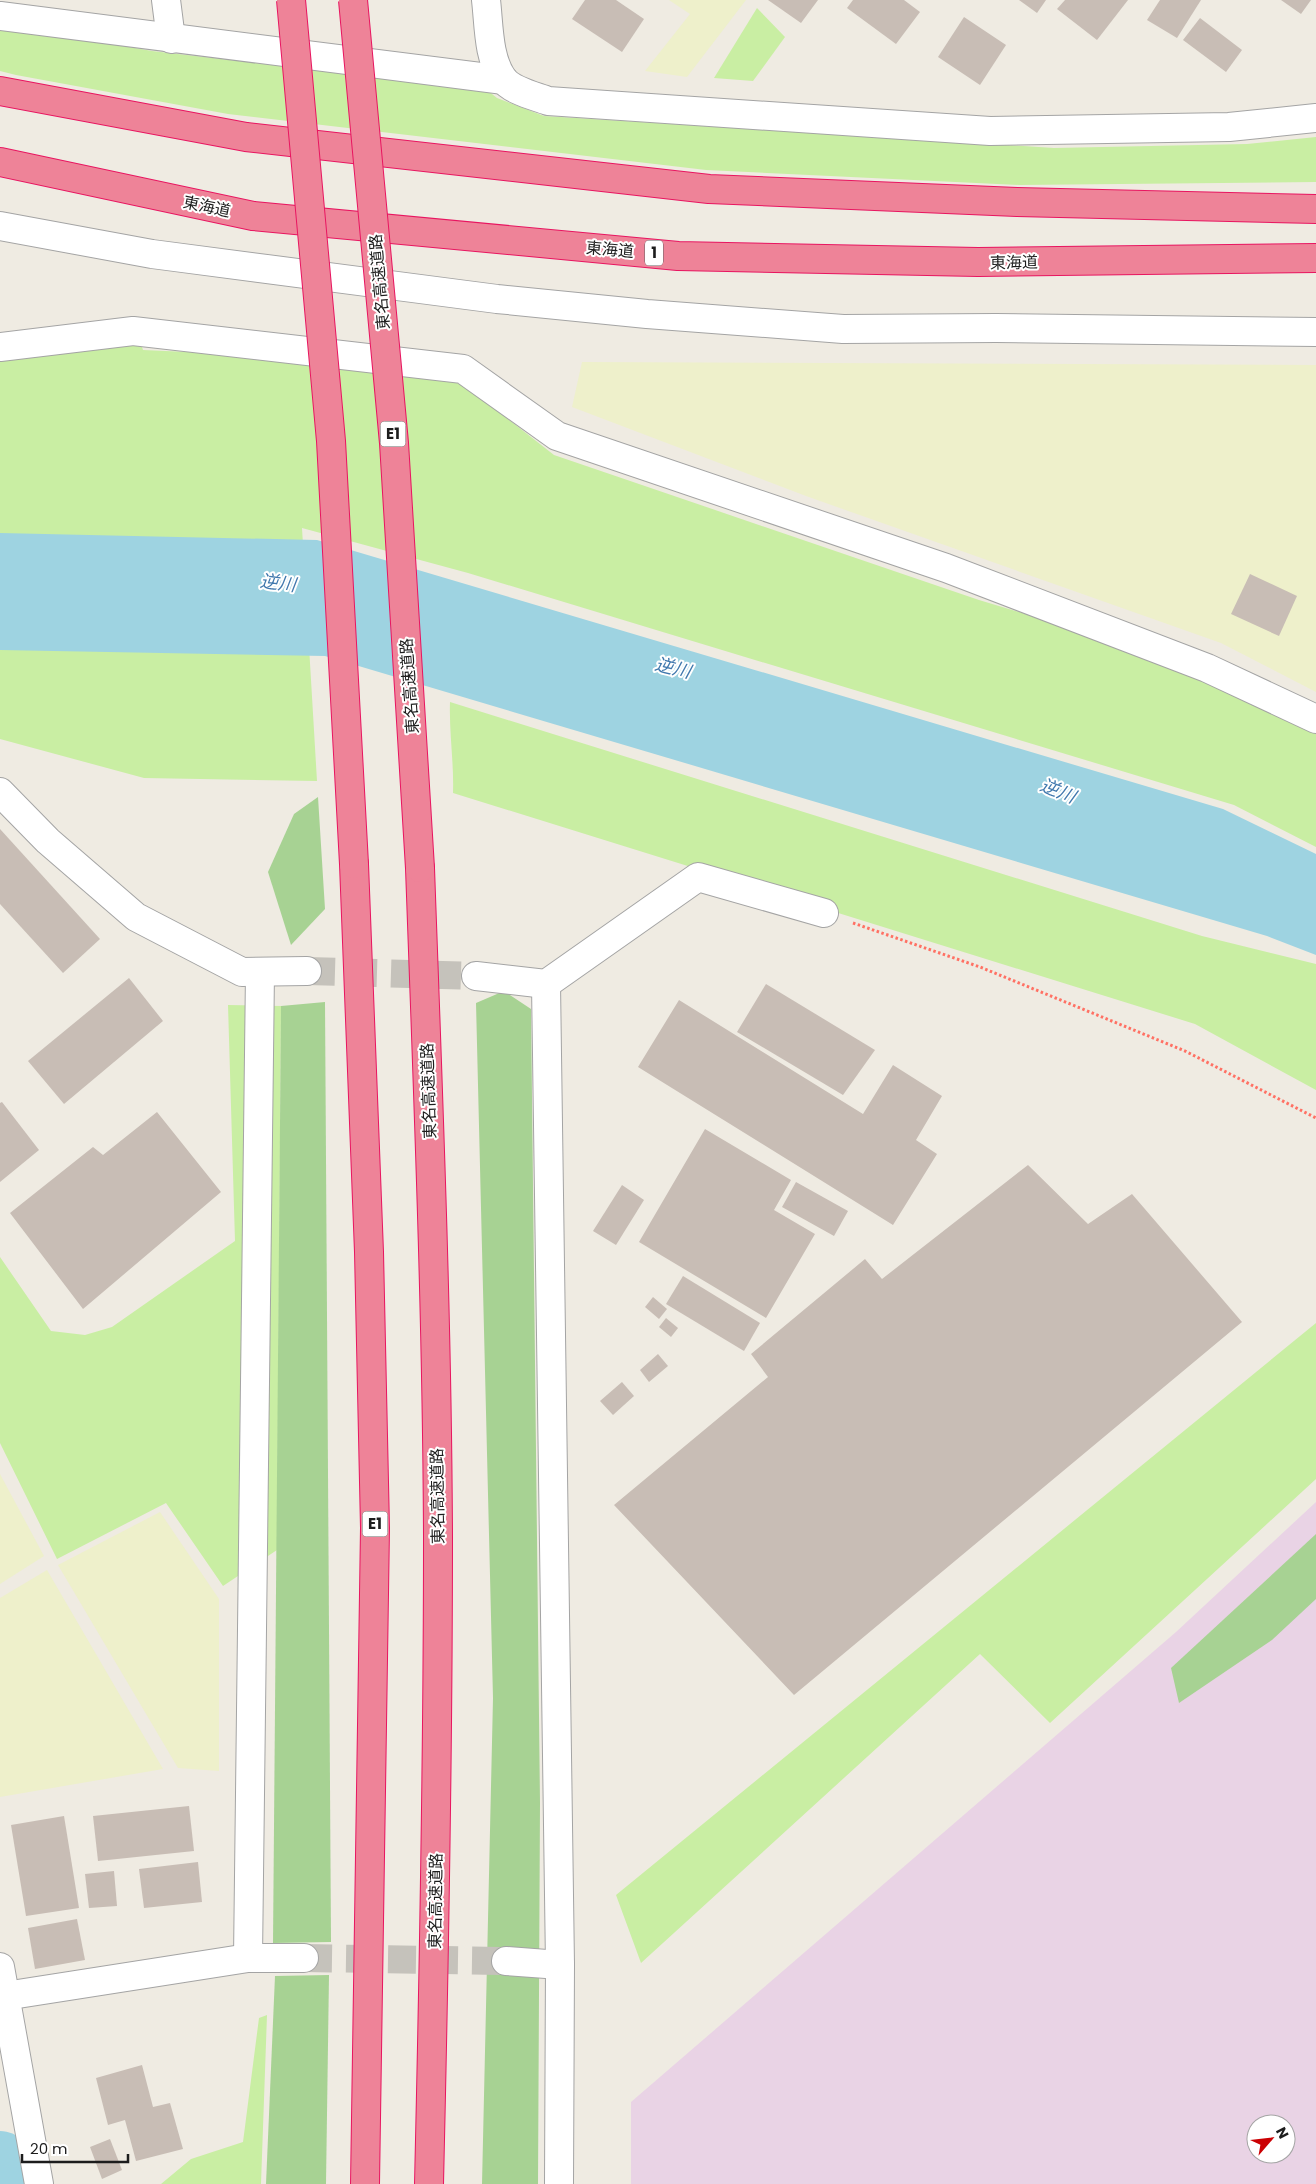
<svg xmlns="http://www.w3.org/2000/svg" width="1316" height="2184" font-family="Poppins,'Noto Sans JP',sans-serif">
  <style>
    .industrial { fill: #e9d3e5; fill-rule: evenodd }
    .farmland { fill: #eef0cb }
    .grass { fill: #c9eea3 }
    .forest { fill: #a7d293 }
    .water { fill: #9ed3e1 }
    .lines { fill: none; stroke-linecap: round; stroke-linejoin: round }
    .river { stroke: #9ed3e1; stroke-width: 64 }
    .building { fill: #c8bdb5 }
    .minor-tunnel { stroke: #c5c2bb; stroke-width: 28; stroke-dasharray: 28 14; stroke-linecap: butt }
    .minor-casing { stroke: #a4a4a4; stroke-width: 30 }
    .highway-casing { stroke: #e81560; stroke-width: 30 }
    .path { stroke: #ff7164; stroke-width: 3; stroke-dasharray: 2.5 2.5; stroke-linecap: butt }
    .minor { stroke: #fff; stroke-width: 28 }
    .highway { stroke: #ee8398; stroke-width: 28 }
    .highway-bridge-casing { stroke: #e81560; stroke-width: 30; stroke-linecap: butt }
    .highway-bridge { stroke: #ee8398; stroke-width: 28 }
    .labels { text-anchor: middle; stroke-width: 4; stroke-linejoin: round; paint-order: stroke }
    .shield { fill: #fff; stroke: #616161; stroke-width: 1 }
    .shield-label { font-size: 15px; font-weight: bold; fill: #1d1d1d }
    .street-label { font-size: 16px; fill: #1d1d1d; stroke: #fff }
    .water-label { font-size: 18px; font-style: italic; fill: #4078ad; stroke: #fff }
  </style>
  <rect width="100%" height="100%" fill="#efebe2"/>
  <path class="industrial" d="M 1316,1502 L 1316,2184 L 631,2184 L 631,2102 L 1176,1632 ZM 1256,2124 L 1286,2124 L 1286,2154 L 1256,2154 Z"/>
  <g class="farmland">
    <path d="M 669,0 L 746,0 L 687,77 L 645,71 L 690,14 Z"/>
    <path d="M 582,362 L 1316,365 L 1316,692 L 1221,643 L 806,496 L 572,407 Z"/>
    <path d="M 0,1474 L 44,1556 L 0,1584 Z"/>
    <path d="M 160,1512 L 219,1599 L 219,1771 L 178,1768 L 58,1565 Z"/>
    <path d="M 47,1570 L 163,1769 L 0,1797 L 0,1598 Z"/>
  </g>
  <g class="grass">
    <path d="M 757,8 L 785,37 L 753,81 L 714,78 Z"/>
    <path d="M 0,24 L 152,51 L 487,90 L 497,98 L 544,116 L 1054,148 L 1247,144 L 1316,137 L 1316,182 L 1019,185 L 706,170 L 228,114 L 16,75 L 0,71 Z"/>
    <path d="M 137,332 L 143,350 L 278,356 L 463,384 L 554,455 L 979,600 L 1207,668 L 1316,722 L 1316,847 L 1234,805 L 468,573 L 302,528 L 317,781 L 144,778 L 0,739 L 0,353 Z"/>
    <path d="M 450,702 L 1202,936 L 1316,964 L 1316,1090 L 1195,1024 L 453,793 C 454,762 449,733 450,702 Z"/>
    <path d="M 228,1005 L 281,1006 L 277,1550 L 223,1586 L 166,1503 L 57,1559 L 0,1443 L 0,1257 L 51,1331 L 85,1335 L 112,1327 L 235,1241 Z"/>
    <path d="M 1316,1323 L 1316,1479 L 1050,1723 L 980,1654 L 641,1963 L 616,1895 Z"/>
    <path d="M 267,2015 L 261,2184 L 161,2184 L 191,2159 L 243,2142 L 259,2018 Z"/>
  </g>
  <g class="forest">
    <path d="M 318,797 L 325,909 L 291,945 L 268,872 L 294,814 Z"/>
    <path d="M 504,991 L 531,1009 L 540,1803 L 538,2184 L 482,2184 L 493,1698 L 476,1003 Z"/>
    <path d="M 325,1002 L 331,1942 L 273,1943 L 281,1006 Z"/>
    <path d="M 1316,1534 L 1316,1599 L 1272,1640 L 1179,1703 L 1171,1668 Z"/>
    <path d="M 329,1975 L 326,2184 L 266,2184 L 275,1976 Z"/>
  </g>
  <path class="water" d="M 0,533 L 317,540 L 1223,809 L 1316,854 L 1316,955 L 1267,936 L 325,656 L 0,650 Z"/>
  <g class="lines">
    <path class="river" d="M 0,2163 L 4,2184"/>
  </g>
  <g class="building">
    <path d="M 585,0 L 616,0 L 644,19 L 622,52 L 572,19 Z"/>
    <path d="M 768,0 L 818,0 L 801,23 Z"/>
    <path d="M 853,0 L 904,0 L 920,12 L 896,44 L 847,8 Z"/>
    <path d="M 1019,0 L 1046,0 L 1037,13 Z"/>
    <path d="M 1065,0 L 1128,0 L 1097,40 L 1057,9 Z"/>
    <path d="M 1160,0 L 1201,0 L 1177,38 L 1147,20 Z"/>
    <path d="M 1281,0 L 1311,0 L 1301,14 Z"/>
    <path d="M 964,17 L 1006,45 L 980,85 L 938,57 Z"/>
    <path d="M 1200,18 L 1242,50 L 1226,72 L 1183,40 Z"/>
    <path d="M 1250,574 L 1297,596 L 1279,636 L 1231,614 Z"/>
    <path d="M 0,829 L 100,939 L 63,973 L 0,904 Z"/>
    <path d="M 129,978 L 163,1021 L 64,1104 L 28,1061 Z"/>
    <path d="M 766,984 L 875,1050 L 843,1095 L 737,1032 Z"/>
    <path d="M 679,1000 L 863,1114 L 893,1065 L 942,1096 L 916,1140 L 937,1154 L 893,1225 L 638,1067 Z"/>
    <path d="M 2,1102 L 39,1150 L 0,1182 L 0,1103 Z"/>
    <path d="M 157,1112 L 221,1192 L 83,1309 L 10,1213 L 93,1147 L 103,1155 Z"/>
    <path d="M 705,1129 L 791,1180 L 774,1210 L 815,1234 L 766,1318 L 639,1242 Z"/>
    <path d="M 1028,1165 L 1088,1224 L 1132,1194 L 1242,1322 L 794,1695 L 614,1505 L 768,1377 L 751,1354 L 865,1259 L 882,1279 Z"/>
    <path d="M 796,1182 L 848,1211 L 834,1236 L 782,1207 Z"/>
    <path d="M 622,1185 L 644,1200 L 616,1245 L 593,1231 Z"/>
    <path d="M 683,1276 L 760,1323 L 744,1351 L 666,1304 Z"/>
    <path d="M 653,1297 L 667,1309 L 659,1319 L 645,1307 Z"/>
    <path d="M 666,1318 L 678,1328 L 671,1337 L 659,1327 Z"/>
    <path d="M 658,1354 L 668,1366 L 649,1382 L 640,1370 Z"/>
    <path d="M 622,1382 L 634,1396 L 613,1415 L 600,1401 Z"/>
    <path d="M 189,1806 L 194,1851 L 98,1861 L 93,1816 Z"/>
    <path d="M 64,1816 L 79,1908 L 26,1916 L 11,1825 Z"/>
    <path d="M 198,1862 L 202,1902 L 144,1908 L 139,1869 Z"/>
    <path d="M 114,1871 L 117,1906 L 89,1908 L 85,1874 Z"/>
    <path d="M 77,1919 L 85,1960 L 35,1969 L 28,1928 Z"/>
    <path d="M 142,2065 L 153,2107 L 170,2103 L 183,2149 L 136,2161 L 125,2120 L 108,2125 L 96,2078 Z"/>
    <path d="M 110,2139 L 122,2170 L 102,2179 L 90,2147 Z"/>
  </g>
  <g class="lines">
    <g class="minor-tunnel">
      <path d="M 307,971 L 476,976"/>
      <path d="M 304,1958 L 506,1961"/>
    </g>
    <g class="minor-casing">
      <g id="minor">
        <path d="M 166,0 L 171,39"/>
        <path d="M 486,0 C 489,25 488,58 503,79 C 512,91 535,96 548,101 L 990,131 L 1229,127 L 1316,118"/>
        <path d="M 0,16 L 504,80"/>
        <path d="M 0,226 L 152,254 L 497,299 L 647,314 L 843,329 L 996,328 L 1316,332"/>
        <path d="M 0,347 L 133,331 L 463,369 L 557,436 L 946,568 L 1207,668 L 1316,719"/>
        <path d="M 0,792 L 48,841 L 136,917 L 242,972 L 307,971"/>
        <path d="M 260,972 L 248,1958 L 304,1958"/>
        <path d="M 476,976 L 546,984 L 698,877 L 824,913"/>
        <path d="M 546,984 L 560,1965 L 559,2184"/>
        <path d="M 506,1961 L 560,1965"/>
        <path d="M 0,1967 L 39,2184"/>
        <path d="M 5,1996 L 248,1958"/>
      </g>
    </g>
    <g class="highway-casing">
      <g id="highway">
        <path d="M 0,91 L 246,137 L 709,189 L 1017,202 L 1316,209"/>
        <path d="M 0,162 L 253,216 L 678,256 L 978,262 L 1316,258"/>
        <path d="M 354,864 L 369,1252 L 375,1528 L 365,2184"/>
        <path d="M 420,868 C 428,1091 437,1313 438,1536 C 438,1752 434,1968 429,2184"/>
      </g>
    </g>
    <path class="path" d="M 853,923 L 980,967 L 1185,1051 L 1316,1118"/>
    <use href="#minor" class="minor"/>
    <use href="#highway" class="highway"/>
    <g class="highway-bridge-casing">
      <g id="highway-bridge">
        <path d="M 291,0 L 331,441 L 354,864"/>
        <path d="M 353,0 L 394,443 L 420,868"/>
      </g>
    </g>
    <use href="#highway-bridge" class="highway-bridge"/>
  </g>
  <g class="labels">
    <g class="shield">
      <rect x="645" y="240.5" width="18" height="25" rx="4"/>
      <rect x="380.5" y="421.5" width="25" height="25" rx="4"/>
      <rect x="362.5" y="1511.5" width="25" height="25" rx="4"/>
    </g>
    <g class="shield-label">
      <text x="654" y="258">1</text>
      <text x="393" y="439">E1</text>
      <text x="375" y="1529">E1</text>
    </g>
    <g class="street-label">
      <text transform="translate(207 206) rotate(12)" y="6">東海道</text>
      <text transform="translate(610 249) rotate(5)" y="6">東海道</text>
      <text transform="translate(1014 262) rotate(-1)" y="6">東海道</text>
      <text transform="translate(379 282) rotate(-95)" y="6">東名高速道路</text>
      <text transform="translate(409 686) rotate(-94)" y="6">東名高速道路</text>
      <text transform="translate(428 1091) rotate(-92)" y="6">東名高速道路</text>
      <text transform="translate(437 1496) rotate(-91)" y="6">東名高速道路</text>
      <text transform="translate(435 1901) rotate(-89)" y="6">東名高速道路</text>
    </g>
    <g class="water-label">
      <text transform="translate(278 583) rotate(7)" y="6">逆川</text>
      <text transform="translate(673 668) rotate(14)" y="6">逆川</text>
      <text transform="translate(1058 791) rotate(22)" y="6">逆川</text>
    </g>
  </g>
  <g transform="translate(1271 2139) rotate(62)"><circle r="24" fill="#ffffff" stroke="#a5a5a5"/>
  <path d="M0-4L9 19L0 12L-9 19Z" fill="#cb0003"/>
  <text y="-8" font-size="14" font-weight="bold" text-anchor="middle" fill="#1d1d1d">N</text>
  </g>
  <path d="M22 2154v8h106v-8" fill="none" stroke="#1d1d1d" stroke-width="2.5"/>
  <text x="30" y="2154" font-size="15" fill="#1d1d1d" stroke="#ffffff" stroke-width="4" paint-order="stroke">20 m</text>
</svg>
